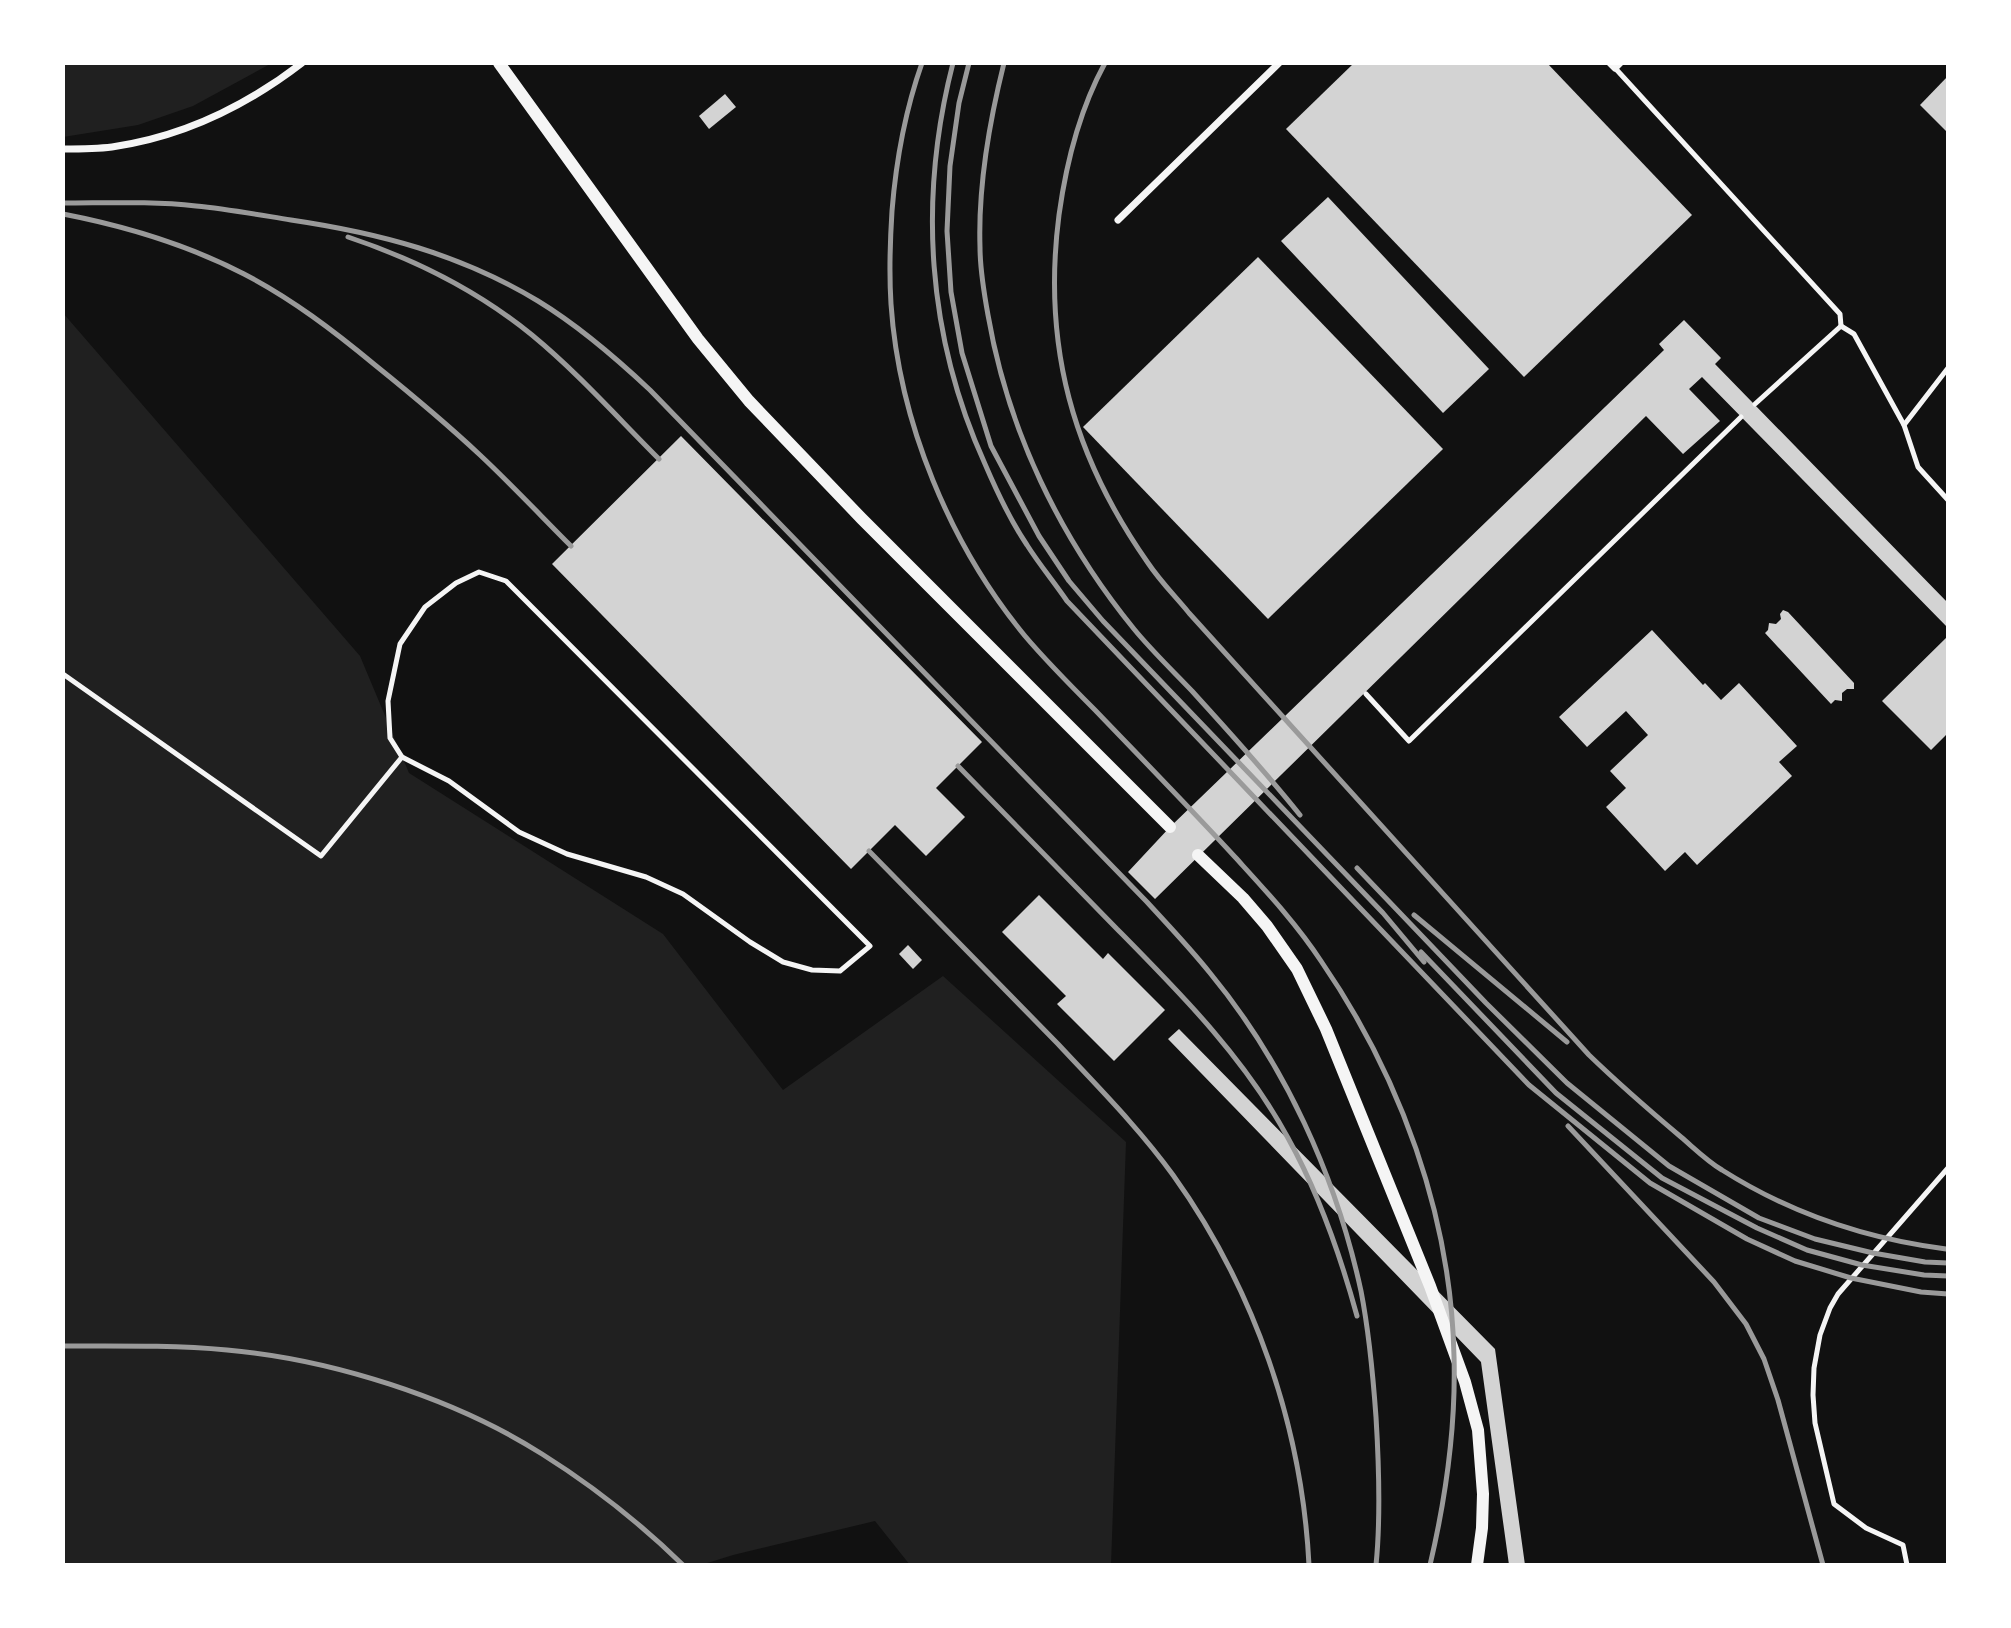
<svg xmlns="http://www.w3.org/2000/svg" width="2011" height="1628" font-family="Lora,serif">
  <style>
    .green { fill: #202020 }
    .building { fill: #d3d3d3 }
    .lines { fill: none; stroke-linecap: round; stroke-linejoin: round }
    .service { stroke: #f5f5f5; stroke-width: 5 }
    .minor { stroke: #f5f5f5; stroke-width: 7 }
    .tertiary { stroke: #f5f5f5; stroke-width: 12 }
    .rail { stroke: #9a9a9a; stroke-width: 5 }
  </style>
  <rect width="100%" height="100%" fill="#111"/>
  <g class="green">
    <path d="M 63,63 L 272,63 L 193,106 L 138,125 L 63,137 Z"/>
    <path d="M 63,313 L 360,656 L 409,773 L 663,934 L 783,1090 L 943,976 L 1126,1142 L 1111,1565 L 910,1565 L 875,1521 L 733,1555 L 701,1565 L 538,1565 L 535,1563 L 518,1565 L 63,1565 Z"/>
  </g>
  <g class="building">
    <path d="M 1354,63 L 1547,63 L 1692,215 L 1524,377 L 1286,129 Z"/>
    <path d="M 1948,76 L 1948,133 L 1920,105 Z"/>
    <path d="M 725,94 L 736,107 L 709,129 L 699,116 Z"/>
    <path d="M 1328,197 L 1489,369 L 1443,413 L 1281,241 Z"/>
    <path d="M 1258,257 L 1443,449 L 1268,619 L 1083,427 Z"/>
    <path d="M 1684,320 L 1721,358 L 1715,364 L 1948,603 L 1948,628 L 1702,377 L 1689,389 L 1720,421 L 1683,454 L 1646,416 L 1155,899 L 1128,872 L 1170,827 L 1664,350 L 1659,344 Z"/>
    <path d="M 681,436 L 982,742 L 936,788 L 965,817 L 926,856 L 895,825 L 851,869 L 552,564 Z"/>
    <path d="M 1783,610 L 1788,612 L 1854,683 L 1854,689 L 1847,689 L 1842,693 L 1842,701 L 1835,700 L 1831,704 L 1765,633 L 1768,630 L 1769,623 L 1776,624 L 1781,619 L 1780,614 Z"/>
    <path d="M 1652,630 L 1703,685 L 1705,683 L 1721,700 L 1739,683 L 1797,746 L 1779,762 L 1792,776 L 1697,865 L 1685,852 L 1665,871 L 1606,807 L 1626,788 L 1610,771 L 1648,735 L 1626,711 L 1587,747 L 1559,717 Z"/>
    <path d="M 1948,636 L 1948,738 L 1946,735 L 1931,750 L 1882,701 Z"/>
    <path d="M 1039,895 L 1103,959 L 1108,953 L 1165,1010 L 1114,1061 L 1057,1004 L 1066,996 L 1002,932 Z"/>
    <path d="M 908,945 L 922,960 L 913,969 L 899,954 Z"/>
    <path d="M 1179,1029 L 1495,1349 L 1525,1565 L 1509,1565 L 1481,1362 L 1168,1039 Z"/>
  </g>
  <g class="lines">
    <g class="service">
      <path d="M 1615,68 L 1840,314 L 1841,326"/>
      <path d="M 1948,368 L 1904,425 L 1918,467 L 1948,500"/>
      <path d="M 1755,404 L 1841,326 L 1854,334 L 1904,425"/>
      <path d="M 479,572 L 506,581 L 870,946 L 840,971 L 812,970 L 783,962 L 750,942 L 683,894 L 646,877 L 567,854 L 519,832 L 449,781 L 402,757 L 390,738 L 388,701 L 400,644 L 425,607 L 456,583 Z"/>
      <path d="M 63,674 L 321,856 L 402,757"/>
      <path d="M 1366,694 L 1409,741 L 1741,417"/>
      <path d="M 1907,1565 L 1903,1545 L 1866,1528 L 1834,1504 L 1815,1423 L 1813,1395 L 1814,1368 L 1820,1335 L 1830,1308 L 1838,1294 L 1948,1168"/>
    </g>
    <g class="minor">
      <path d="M 1610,63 L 1615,68 L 1620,63"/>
      <path d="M 63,149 C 79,149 96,149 112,147 C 182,137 246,106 302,63"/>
      <path d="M 1118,220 L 1279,63"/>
    </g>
    <g class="tertiary">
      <path d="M 499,63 L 698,339 L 749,401 L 862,519 L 1170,827"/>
      <path d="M 1198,855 L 1243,898 L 1267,926 L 1297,969 L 1326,1029 L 1430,1286 L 1465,1382 L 1478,1430 L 1483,1494 L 1482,1528 L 1477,1565"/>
    </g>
    <g class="rail">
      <path d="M 922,63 C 905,111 896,161 892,211 C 890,242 889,273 891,304 C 899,422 950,545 1025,636 C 1047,662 1071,686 1095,710 C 1142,759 1189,807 1235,857 C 1265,890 1296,923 1321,961 C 1400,1076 1451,1215 1454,1356 C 1456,1426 1446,1497 1430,1565"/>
      <path d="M 953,63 C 918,199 927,336 985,464 C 997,492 1010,520 1027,545 C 1039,564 1054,582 1067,601 L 1529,1085 L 1650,1183 L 1747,1239 L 1795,1261 L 1851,1278 L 1921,1292 L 1948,1294"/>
      <path d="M 969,63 L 959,103 L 950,166 L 947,231 L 951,292 L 962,353 L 991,446 L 1039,536 L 1069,581 L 1103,621 L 1383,913 L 1424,962"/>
      <path d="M 1004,63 C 989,123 978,185 980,247 C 980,269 984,293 988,315 C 1008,431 1060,538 1134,629 C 1152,651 1173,671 1192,691 C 1229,732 1266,772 1300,815"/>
      <path d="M 1105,63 C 1080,109 1066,164 1059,215 C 1042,346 1073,456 1148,563 C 1160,581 1175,596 1189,613 L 1589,1055 C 1619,1084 1649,1110 1681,1137 C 1694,1148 1707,1161 1722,1170 C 1790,1213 1867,1239 1946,1249"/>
      <path d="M 63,203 C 107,203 152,201 196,206 C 228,209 260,215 291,220 C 379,233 460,254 538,301 C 579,326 615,357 650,390 L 1147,902 C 1168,925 1190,948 1210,973 C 1285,1064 1336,1176 1361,1291 C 1369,1332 1373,1375 1376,1417 C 1379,1466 1381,1516 1376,1565"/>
      <path d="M 63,214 C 125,226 188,245 244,274 C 292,299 334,331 375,365 C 411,394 447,424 480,455 C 511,484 541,516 571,546"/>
      <path d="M 348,237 C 414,259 478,291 532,335 C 578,373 617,417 659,459"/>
      <path d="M 958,766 C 1011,821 1064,875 1117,929 C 1181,994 1245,1058 1288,1138 C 1319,1194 1340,1254 1357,1316"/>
      <path d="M 869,851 C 932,916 995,979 1058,1044 C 1098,1087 1139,1128 1173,1175 C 1254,1288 1302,1426 1309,1565"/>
      <path d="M 1357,868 L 1486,1003 L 1567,1083 L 1669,1166 L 1759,1218 L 1815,1239 L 1873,1253 L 1925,1262 L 1948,1263"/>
      <path d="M 1414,915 L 1567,1042"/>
      <path d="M 1421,952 L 1556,1093 L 1662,1178 L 1757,1228 L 1807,1250 L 1862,1265 L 1924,1275 L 1948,1276"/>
      <path d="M 1568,1126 L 1714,1282 L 1746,1324 L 1764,1359 L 1778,1400 L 1823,1565"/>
      <path d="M 63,1346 C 118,1346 173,1345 227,1350 C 331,1359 454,1398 542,1454 C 593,1486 640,1523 683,1565"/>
    </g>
  </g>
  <rect width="2011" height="1628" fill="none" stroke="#ffffff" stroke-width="130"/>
</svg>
